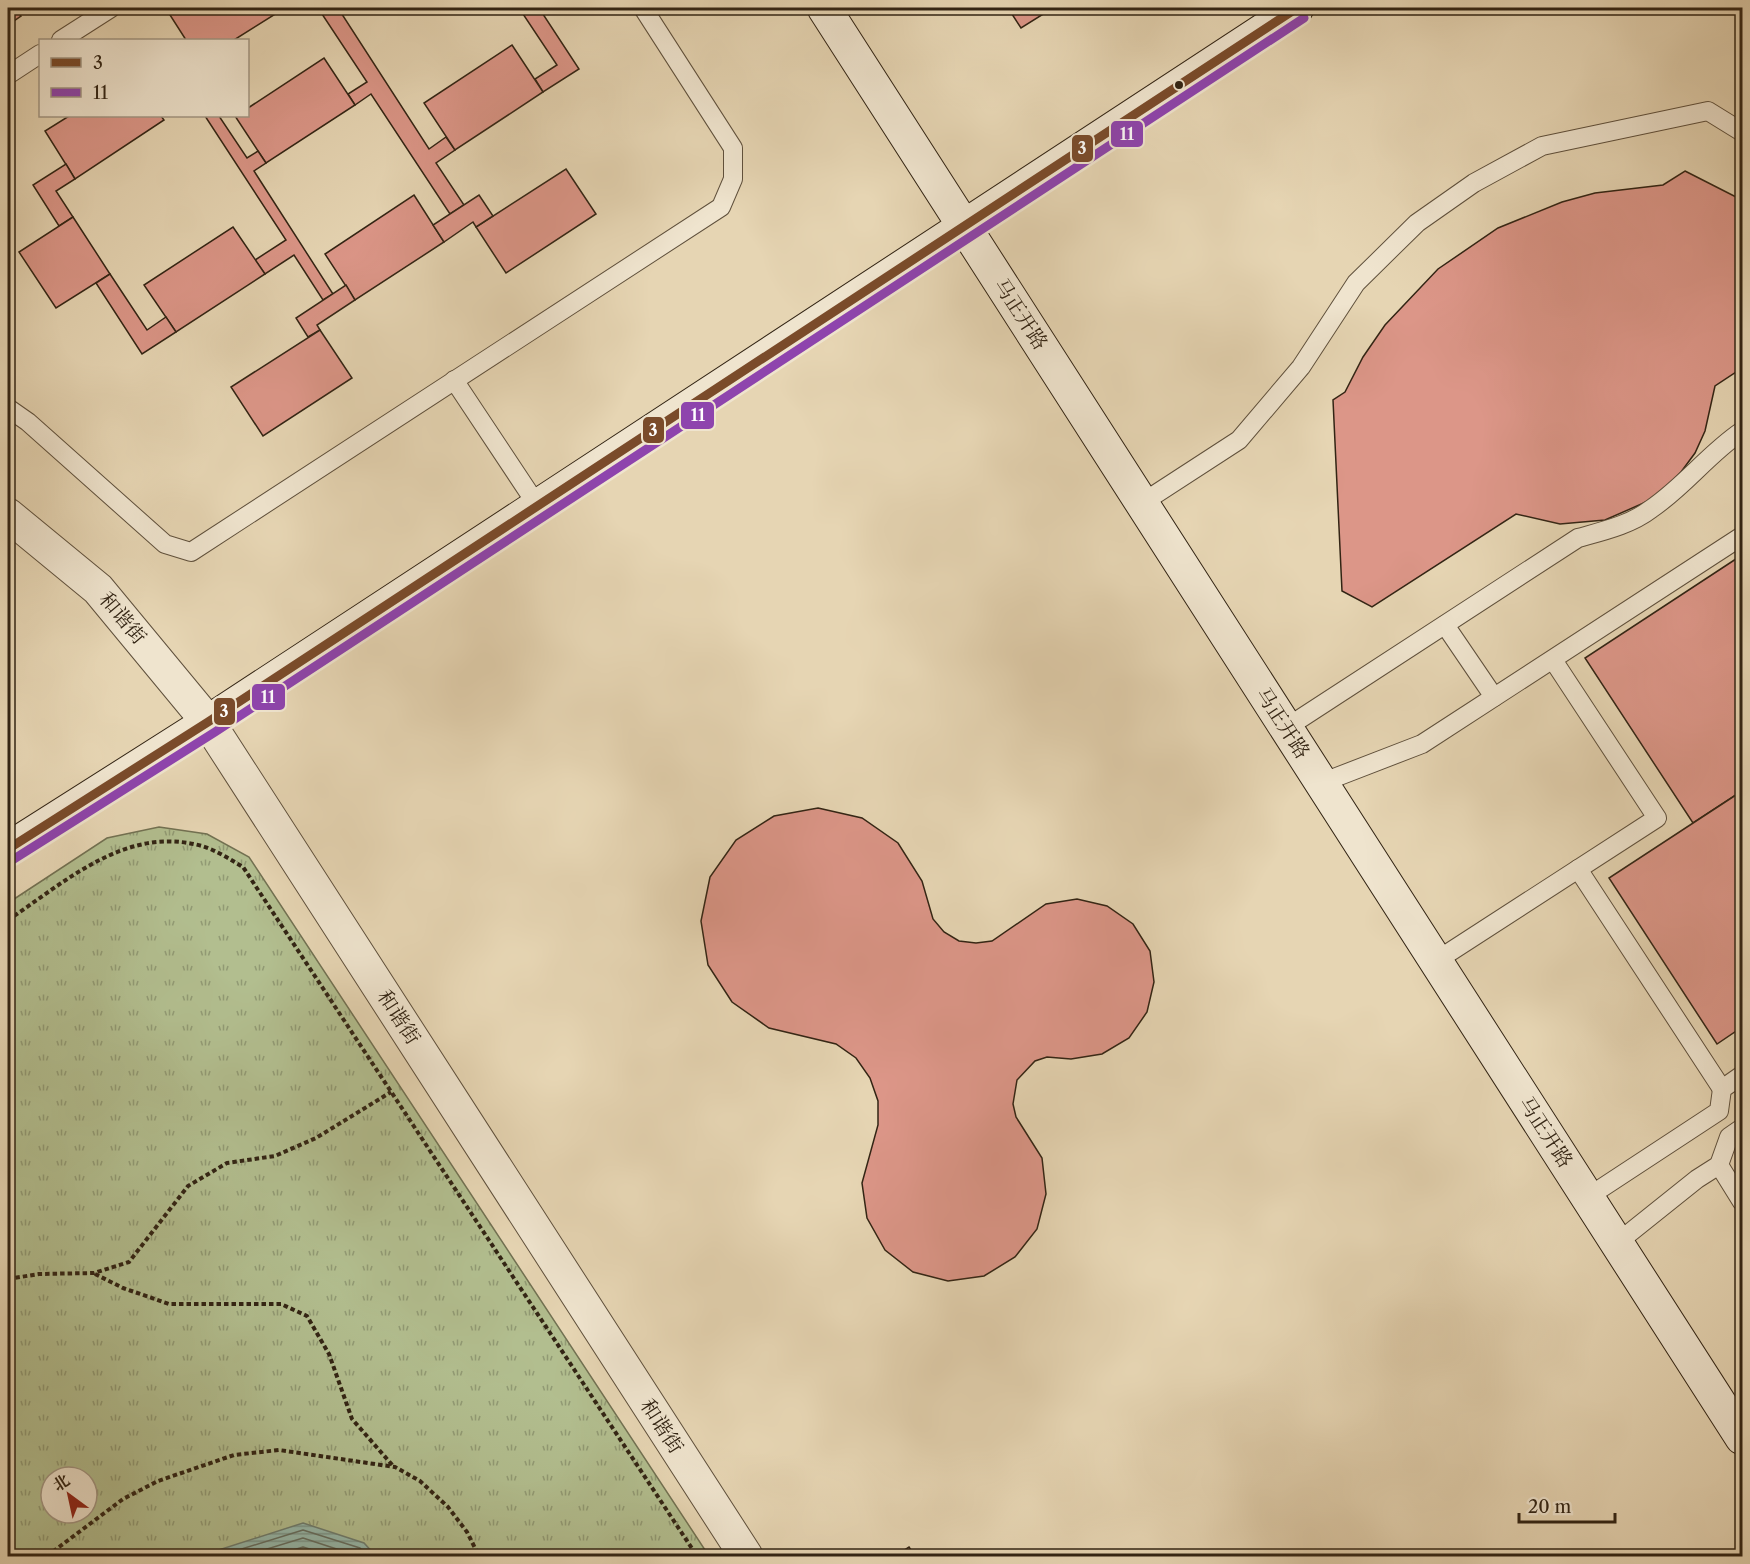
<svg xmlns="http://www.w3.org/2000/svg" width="1750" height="1564" font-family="'Libre Caslon Text','Noto Serif SC',serif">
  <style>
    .park { fill: url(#park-tufts); stroke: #727152; stroke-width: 1.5; fill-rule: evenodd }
    .water { fill: url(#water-rules); stroke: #6e7d6f; stroke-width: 1.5 }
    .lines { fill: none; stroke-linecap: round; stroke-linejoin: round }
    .shore { stroke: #646e60; stroke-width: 1.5 }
    .building { fill: #dc9688; stroke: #322414; stroke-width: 1.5 }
    .service-casing { stroke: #5f503c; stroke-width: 20 }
    .minor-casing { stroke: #5f503c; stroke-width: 35 }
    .secondary-casing { stroke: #322414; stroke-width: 35 }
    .path { stroke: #322414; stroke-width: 4; stroke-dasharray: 4.5 3; stroke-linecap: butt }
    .service { stroke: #efe4ce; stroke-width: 18 }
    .minor { stroke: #efe4ce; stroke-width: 33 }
    .secondary { stroke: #efe4ce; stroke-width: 33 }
    .bus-1-casing { stroke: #efe4ce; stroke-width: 14 }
    .bus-2-casing { stroke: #efe4ce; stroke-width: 14 }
    .bus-1 { stroke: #7a4b2a; stroke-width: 9 }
    .bus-2 { stroke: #8e44ad; stroke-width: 9 }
    .bus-dot { fill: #322414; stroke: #efe4ce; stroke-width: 2 }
    .labels { text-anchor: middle; stroke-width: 4.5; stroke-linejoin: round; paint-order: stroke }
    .street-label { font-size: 20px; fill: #322414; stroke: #efe4ce }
    .line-badge { stroke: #efe4ce; stroke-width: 2 }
    .badge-label { font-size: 16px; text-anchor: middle; font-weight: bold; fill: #fff }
  </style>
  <defs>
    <pattern id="park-tufts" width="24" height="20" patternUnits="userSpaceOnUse" patternTransform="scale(1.5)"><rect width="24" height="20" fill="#b2be8f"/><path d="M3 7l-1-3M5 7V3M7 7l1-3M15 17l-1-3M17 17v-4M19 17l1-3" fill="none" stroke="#919a74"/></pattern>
    <pattern id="water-rules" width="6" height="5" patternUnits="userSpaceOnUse" patternTransform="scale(1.5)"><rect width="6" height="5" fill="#96b9ab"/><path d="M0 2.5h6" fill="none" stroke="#7b968a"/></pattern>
  </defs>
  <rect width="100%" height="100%" fill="#e6d5b3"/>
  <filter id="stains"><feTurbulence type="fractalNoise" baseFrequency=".00333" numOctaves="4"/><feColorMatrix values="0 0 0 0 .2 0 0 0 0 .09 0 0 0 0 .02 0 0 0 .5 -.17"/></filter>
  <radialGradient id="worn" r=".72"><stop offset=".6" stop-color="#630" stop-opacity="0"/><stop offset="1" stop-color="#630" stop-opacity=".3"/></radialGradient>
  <path class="park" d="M 159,827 L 207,834 L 249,857 L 709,1556 L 8,1556 L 8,903 L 107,838 ZM 51,1477 L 87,1477 L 87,1513 L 51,1513 Z"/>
  <path class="water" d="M 303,1523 L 364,1543 L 376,1556 L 200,1556 Z"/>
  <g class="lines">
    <g class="shore">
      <path d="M 219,1556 L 303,1530 L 360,1548 L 368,1556"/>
      <path d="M 244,1556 L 303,1538 L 358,1556"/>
      <path d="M 274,1556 L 303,1547 L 332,1556"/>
    </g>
  </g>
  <g class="building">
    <path d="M 8,8 L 15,8 L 21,16 L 8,25 Z"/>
    <path d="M 182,8 L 285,8 L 234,40 L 186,40 L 170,15 Z"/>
    <path d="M 318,8 L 338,8 L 429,149 L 446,137 L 455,150 L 436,163 L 464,205 L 450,214 L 371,94 L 355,105 L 348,94 L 367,82 Z"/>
    <path d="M 519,8 L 539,8 L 579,69 L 543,92 L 535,79 L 557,65 Z"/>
    <path d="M 1008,8 L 1053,8 L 1021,28 Z"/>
    <path d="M 512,45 L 543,92 L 455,150 L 424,103 Z"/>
    <path d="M 324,58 L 355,105 L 266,163 L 235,116 L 248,116 L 248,108 Z"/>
    <path d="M 69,116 L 161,116 L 164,120 L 75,179 L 45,131 Z"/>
    <path d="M 205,116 L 219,116 L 247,158 L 258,151 L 266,163 L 254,171 L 333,294 L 323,300 L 294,255 L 265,274 L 255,260 L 286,240 Z"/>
    <path d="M 66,164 L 75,179 L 56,191 L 73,217 L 59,226 L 33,185 Z"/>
    <path d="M 566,169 L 596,214 L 506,273 L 476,227 Z"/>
    <path d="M 1685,171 L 1742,200 L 1742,368 L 1715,386 L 1705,431 L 1695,453 L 1681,472 L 1665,489 L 1646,502 L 1605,520 L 1560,524 L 1516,514 L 1372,607 L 1342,591 L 1333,400 L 1345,392 L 1363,357 L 1385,325 L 1438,269 L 1498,228 L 1562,202 L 1595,193 L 1663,185 Z"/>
    <path d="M 414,195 L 444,242 L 355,300 L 325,254 Z"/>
    <path d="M 479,195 L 493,216 L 476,227 L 473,222 L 444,242 L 433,225 Z"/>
    <path d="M 73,217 L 110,274 L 56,308 L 19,252 Z"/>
    <path d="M 233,227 L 265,274 L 176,332 L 144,285 Z"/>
    <path d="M 110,274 L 147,330 L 166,317 L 176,332 L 142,354 L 96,283 Z"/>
    <path d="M 346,285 L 355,300 L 317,325 L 320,330 L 308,337 L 296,318 Z"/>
    <path d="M 320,330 L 352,378 L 263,436 L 231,387 Z"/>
    <path d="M 1742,555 L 1742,791 L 1693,823 L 1585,658 Z"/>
    <path d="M 1742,791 L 1742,1027 L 1717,1044 L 1609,878 Z"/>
    <path d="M 818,808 L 862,818 L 898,843 L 922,881 L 933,919 L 944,932 L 959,941 L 976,943 L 992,941 L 1046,904 L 1077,899 L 1107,906 L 1133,924 L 1150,951 L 1154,982 L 1147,1012 L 1129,1038 L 1102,1054 L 1071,1059 L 1047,1057 L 1035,1061 L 1017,1080 L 1013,1104 L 1016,1117 L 1042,1158 L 1046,1194 L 1037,1229 L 1015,1257 L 984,1276 L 948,1281 L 913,1272 L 885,1250 L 867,1218 L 862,1183 L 878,1125 L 878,1101 L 870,1078 L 856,1058 L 836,1044 L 769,1028 L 732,1002 L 708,965 L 701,921 L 710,877 L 736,840 L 774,816 Z"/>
    <path d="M 909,1547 L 915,1556 L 895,1556 Z"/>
  </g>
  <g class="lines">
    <g class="service-casing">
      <g id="service">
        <path d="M 61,40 L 111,8"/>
        <path d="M 8,75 L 40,54"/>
        <path d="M 454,380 L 537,505"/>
        <path d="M 8,408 L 28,422 L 165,544 L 191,552 L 721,207 L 733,179 L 733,148 L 643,8"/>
        <path d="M 1142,503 L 1239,440 L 1301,367 L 1356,283 L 1417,223 L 1474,183 L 1542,146 L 1708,111 L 1742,132"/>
        <path d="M 1445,625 L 1494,697"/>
        <path d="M 1286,728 L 1578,538 C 1603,531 1630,525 1651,509 C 1685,486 1708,454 1742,431"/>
        <path d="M 1321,783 L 1422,744 L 1742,536"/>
        <path d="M 1578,869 L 1722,1089"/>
        <path d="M 1436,961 L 1657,818 L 1553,660"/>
        <path d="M 1719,1165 L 1742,1202"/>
        <path d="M 1588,1197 L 1719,1111 L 1722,1089 L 1742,1075"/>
        <path d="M 1617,1243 L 1697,1179 L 1719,1165 L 1729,1137 L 1742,1128"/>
      </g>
    </g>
    <g class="minor-casing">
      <path id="minor" d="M 8,515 L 98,589 L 208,722 L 746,1556"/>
    </g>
    <g class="secondary-casing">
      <g id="secondary">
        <path d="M 824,8 L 1742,1438"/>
        <path d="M 8,849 L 208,722 L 1297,8"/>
      </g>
    </g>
    <g class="path">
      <path d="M 8,920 C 67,881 126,825 202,846 C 216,850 231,860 243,867 L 697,1556"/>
      <path d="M 95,1274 L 123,1288 L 169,1304 L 281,1304 L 307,1316 L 329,1354 L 352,1419 L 394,1467"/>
      <path d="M 8,1279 L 39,1274 L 94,1273 L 129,1262 L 188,1186 L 227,1163 L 275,1156 L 316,1138 L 391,1092"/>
      <path d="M 47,1556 L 123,1499 L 158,1481 L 234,1455 L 279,1450 L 395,1467 L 420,1481 L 448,1507 L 467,1532 L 479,1556"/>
    </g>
    <use href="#service" class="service"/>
    <use href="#minor" class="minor"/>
    <use href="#secondary" class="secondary"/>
    <g class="bus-1-casing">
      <path id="bus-1" d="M 8,849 L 208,722 L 1297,8"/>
    </g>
    <g class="bus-2-casing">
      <path id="bus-2" d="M 14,859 L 215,732 L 1304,18"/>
    </g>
    <use href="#bus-1" class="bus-1"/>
    <use href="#bus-2" class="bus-2"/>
  </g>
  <circle class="bus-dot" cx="1179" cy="85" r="5"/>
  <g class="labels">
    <g class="street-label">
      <text transform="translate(1021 314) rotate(57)" y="7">马正开路</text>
      <text transform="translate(123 618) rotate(50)" y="7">和谐街</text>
      <text transform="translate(1283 723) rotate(57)" y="7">马正开路</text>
      <text transform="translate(399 1017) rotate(57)" y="7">和谐街</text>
      <text transform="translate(1546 1132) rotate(57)" y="7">马正开路</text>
      <text transform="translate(662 1426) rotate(57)" y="7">和谐街</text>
    </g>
  </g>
  <g class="line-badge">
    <rect x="1110" y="120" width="34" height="28" rx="6" fill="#8e44ad"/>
    <rect x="1071" y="134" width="23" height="29" rx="6" fill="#7a4b2a"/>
    <rect x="680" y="401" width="35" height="29" rx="6" fill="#8e44ad"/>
    <rect x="642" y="416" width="23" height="28" rx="6" fill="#7a4b2a"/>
    <rect x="251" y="683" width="35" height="28" rx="6" fill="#8e44ad"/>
    <rect x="213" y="697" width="23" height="29" rx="6" fill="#7a4b2a"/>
  </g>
  <g class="badge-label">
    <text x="1127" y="140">11</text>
    <text x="1082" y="154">3</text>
    <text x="698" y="421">11</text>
    <text x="653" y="436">3</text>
    <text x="268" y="703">11</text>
    <text x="224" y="717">3</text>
  </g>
  <rect width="1750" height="1564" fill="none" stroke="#e6d5b3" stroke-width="30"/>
  <rect x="9" y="9" width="1732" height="1546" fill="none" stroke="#322414" stroke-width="3"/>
  <rect x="15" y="15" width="1720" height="1534" fill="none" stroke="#322414" stroke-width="1.5"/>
  <rect x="39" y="39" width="210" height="78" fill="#efe4ce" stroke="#a39784" stroke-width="1.5"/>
  <rect x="51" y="58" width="30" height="9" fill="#7a4b2a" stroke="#a39784" stroke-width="1.5"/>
  <text x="93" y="69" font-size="18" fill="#322414">3</text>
  <rect x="51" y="88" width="30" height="9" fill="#8e44ad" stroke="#a39784" stroke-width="1.5"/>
  <text x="93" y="99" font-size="18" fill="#322414">11</text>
  <g transform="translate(69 1495) rotate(327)"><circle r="28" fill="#efe4ce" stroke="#a39784" stroke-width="1.5"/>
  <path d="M0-4.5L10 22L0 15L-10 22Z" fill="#8f2418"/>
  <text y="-9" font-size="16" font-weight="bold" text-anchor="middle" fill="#322414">北</text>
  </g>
  <path d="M1519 1513v9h96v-9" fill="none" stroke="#322414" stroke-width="3"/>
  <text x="1528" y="1513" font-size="18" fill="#322414" stroke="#efe4ce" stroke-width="4.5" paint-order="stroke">20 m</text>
  <rect width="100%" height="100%" filter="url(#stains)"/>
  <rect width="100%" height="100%" fill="url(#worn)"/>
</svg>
